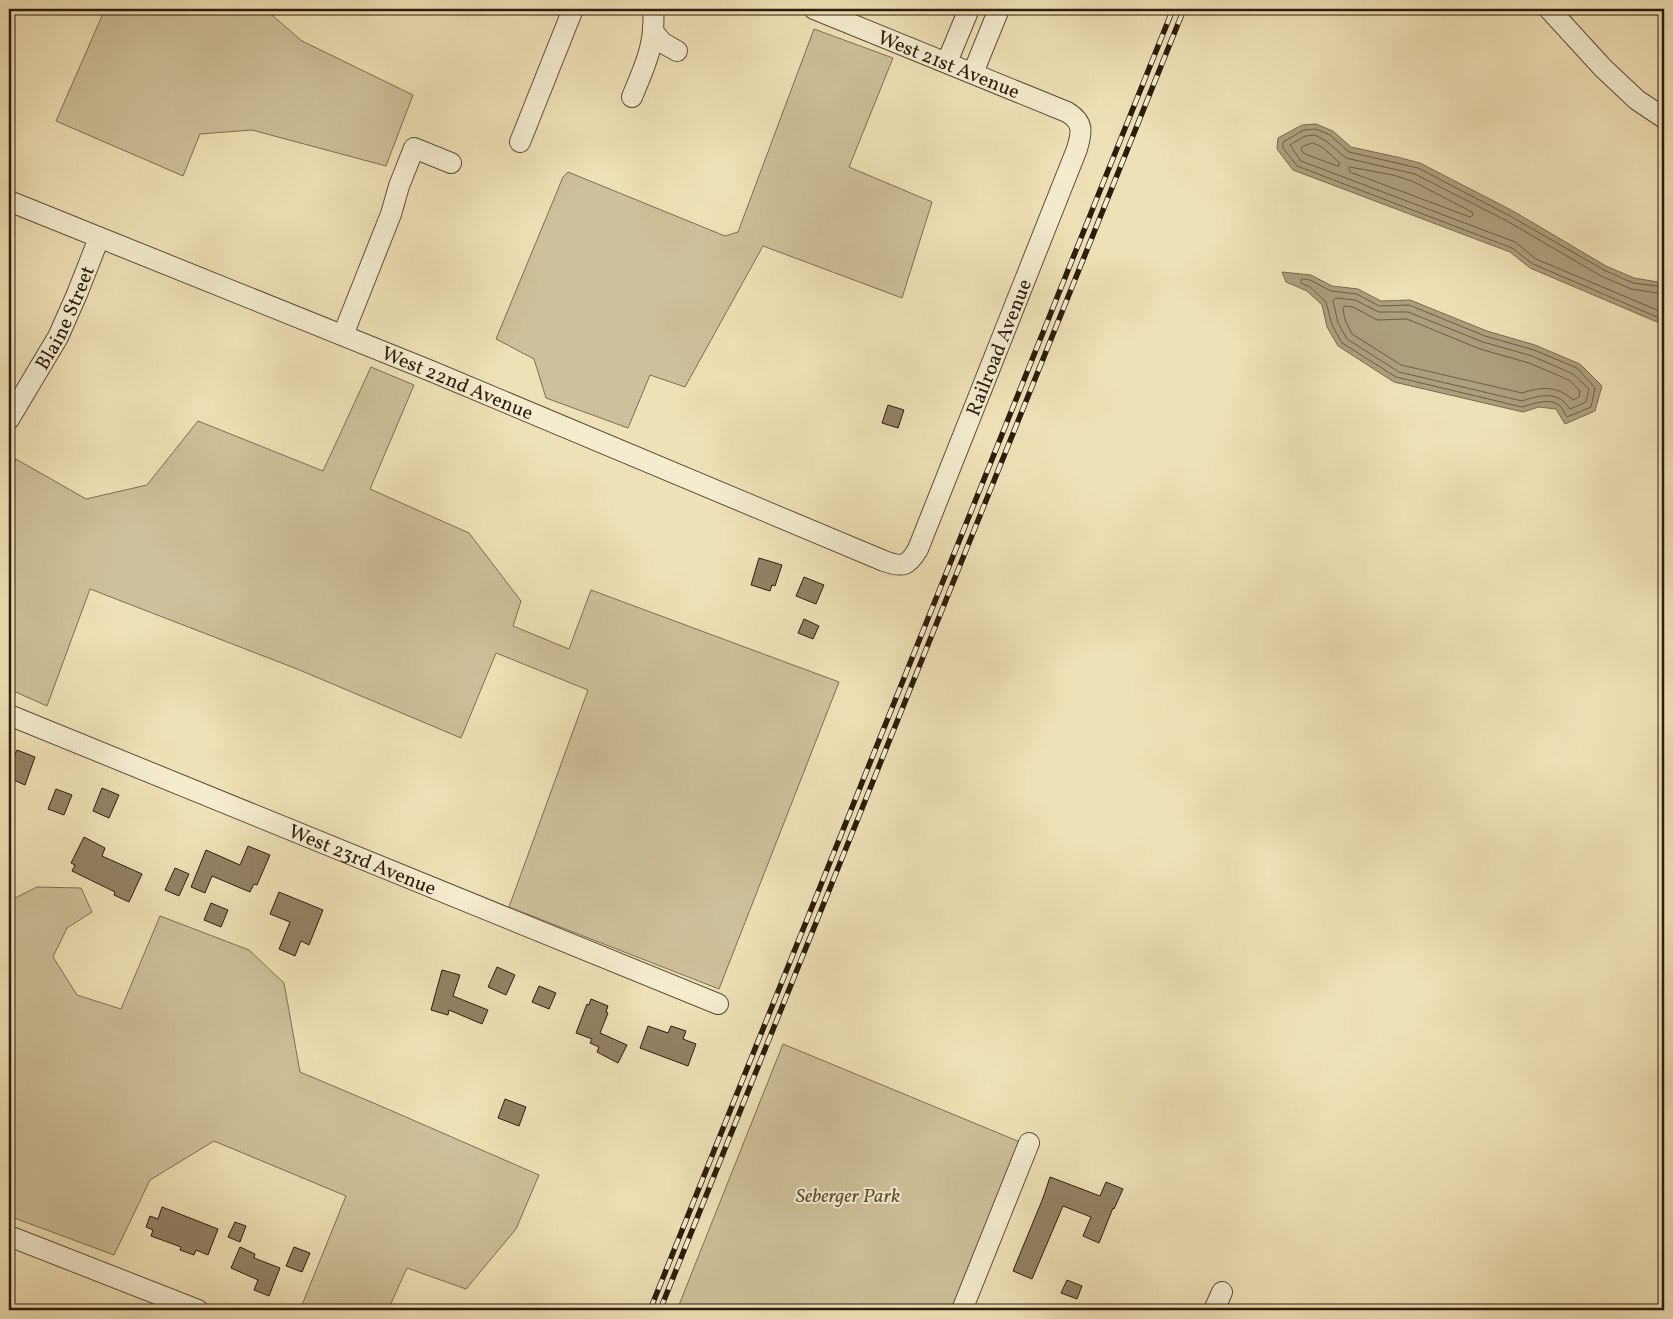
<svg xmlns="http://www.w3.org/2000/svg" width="1673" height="1319" font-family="Vollkorn,serif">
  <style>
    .green { fill: #cec09a; stroke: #7e6e52 }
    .water { fill: #ad9e7c; stroke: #7a6a4e }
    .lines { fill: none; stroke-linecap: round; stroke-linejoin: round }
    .shore { stroke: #6d5d43; stroke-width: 1 }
    .building { fill: #928264; stroke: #2d1c0a }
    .minor-casing { stroke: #5e4d35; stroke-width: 22 }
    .minor { stroke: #f5ecd0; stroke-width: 20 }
    .rail-casing { stroke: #2d1c0a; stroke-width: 5.5 }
    .rail { stroke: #f5ecd0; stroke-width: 4; stroke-dasharray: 11; stroke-linecap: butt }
    .labels { text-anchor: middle; stroke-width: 4; stroke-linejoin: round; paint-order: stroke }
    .street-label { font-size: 20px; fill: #2d1c0a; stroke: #f5ecd0 }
    .park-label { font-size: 20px; font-style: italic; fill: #5d4d35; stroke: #f5ecd0 }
  </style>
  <rect width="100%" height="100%" fill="#efe1b7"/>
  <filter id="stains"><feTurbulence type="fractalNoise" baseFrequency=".004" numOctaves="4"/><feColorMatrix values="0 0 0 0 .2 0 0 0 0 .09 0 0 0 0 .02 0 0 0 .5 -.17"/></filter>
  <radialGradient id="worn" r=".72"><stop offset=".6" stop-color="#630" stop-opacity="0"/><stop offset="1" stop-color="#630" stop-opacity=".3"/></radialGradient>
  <g class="green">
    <path d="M 105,9 L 265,9 L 302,41 L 413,95 L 386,166 L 252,130 L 200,134 L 183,176 L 56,121 Z"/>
    <path d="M 814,29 L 893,58 L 849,167 L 932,202 L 902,298 L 763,246 L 685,387 L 650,375 L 628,428 L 546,398 L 534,359 L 496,339 L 563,177 L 568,172 L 725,236 L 738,232 Z"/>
    <path d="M 371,367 L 414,385 L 370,489 L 469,533 L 521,601 L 513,626 L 569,649 L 591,590 L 839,682 L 719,989 L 509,907 L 588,690 L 496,653 L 461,738 L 297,669 L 90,589 L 47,706 L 9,689 L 9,476 L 16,459 L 86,499 L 147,485 L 198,421 L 323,471 Z"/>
    <path d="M 37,887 L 81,888 L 92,912 L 67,928 L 53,957 L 77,995 L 121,1009 L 160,916 L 249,950 L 284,983 L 300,1072 L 376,1104 L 539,1175 L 516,1229 L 466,1289 L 407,1268 L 388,1310 L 300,1310 L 346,1196 L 214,1141 L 150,1180 L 114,1255 L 9,1216 L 9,901 Z"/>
    <path d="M 783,1044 L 1020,1142 L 951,1310 L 677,1310 Z"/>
  </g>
  <g class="water">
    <path d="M 1316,124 L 1333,131 L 1351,147 L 1397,157 L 1420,163 L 1513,211 L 1606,266 L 1634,278 L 1664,283 L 1664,325 L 1530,268 L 1510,252 L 1293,170 L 1277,149 L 1278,138 L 1302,125 Z"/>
    <path d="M 1282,272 L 1311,275 L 1332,286 L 1358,289 L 1381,301 L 1410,300 L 1487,331 L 1535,345 L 1580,364 L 1602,386 L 1595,411 L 1565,424 L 1556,409 L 1539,407 L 1523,412 L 1394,382 L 1338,346 L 1327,327 L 1322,305 L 1307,291 L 1286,282 Z"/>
  </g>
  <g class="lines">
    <g class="shore">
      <path d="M 1313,143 L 1322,147 L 1339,162 L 1339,166 L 1337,166 L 1305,154 L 1301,150 L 1302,147 Z"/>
      <path d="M 1350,167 L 1393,175 L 1412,181 L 1472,212 L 1473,215 L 1470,217 L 1350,172 L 1349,169 Z"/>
      <path d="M 1303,279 L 1310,280 L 1331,291 L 1357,294 L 1379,306 L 1409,305 L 1485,336 L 1534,350 L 1577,368 L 1595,388 L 1591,407 L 1567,417 C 1565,414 1563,409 1560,406 C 1551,397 1532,404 1522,407 L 1396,377 L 1342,343 L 1332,325 L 1326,302 L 1310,287 L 1301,283 L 1301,280 Z"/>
      <path d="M 1664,287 L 1633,283 L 1604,270 L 1510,216 L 1418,168 L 1349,152 L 1330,135 L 1316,129 L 1304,130 L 1283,142 L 1283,148 L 1297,166 L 1512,248 L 1533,264 L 1664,320"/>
      <path d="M 1664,294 L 1631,289 L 1601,276 L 1507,221 L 1415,174 L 1346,158 L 1326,141 L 1315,135 L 1305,136 L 1290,145 L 1301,161 L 1515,242 L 1536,259 L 1664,313"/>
      <path d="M 1336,298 L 1355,300 L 1379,312 L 1408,312 L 1483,342 L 1532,356 L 1573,374 L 1589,389 L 1586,402 L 1570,409 C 1567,406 1565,402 1562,400 C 1550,392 1534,397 1522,401 L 1399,372 L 1347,339 L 1338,323 L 1333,301 Z"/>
      <path d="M 1345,306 L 1353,307 L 1377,320 L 1407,319 L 1480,349 L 1529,363 L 1569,380 L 1580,391 L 1579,397 L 1573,400 C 1557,385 1540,387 1522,393 L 1401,365 L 1352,334 L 1345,320 L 1343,309 Z"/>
    </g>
  </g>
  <g class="building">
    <path d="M 888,405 L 904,410 L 898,428 L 882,423 Z"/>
    <path d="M 759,558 L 782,565 L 775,586 L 772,585 L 770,591 L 751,585 Z"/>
    <path d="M 804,577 L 824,585 L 816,604 L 796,596 Z"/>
    <path d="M 804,619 L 819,626 L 813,639 L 798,633 Z"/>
    <path d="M 17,750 L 35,757 L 25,785 L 9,778 L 9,767 Z"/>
    <path d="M 102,788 L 119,795 L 109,818 L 93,811 Z"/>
    <path d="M 56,789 L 72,795 L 64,815 L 48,809 Z"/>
    <path d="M 84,837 L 105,848 L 102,856 L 142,874 L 129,902 L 114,895 L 115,892 L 72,871 L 75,865 L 71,863 Z"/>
    <path d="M 248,846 L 270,855 L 257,885 L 254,884 L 250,892 L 212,876 L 205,893 L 191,887 L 206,850 L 240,865 Z"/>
    <path d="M 175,868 L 189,874 L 179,896 L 165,890 Z"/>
    <path d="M 279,892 L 323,910 L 309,945 L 301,941 L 295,956 L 279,949 L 290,922 L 270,914 Z"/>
    <path d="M 211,903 L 228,910 L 221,927 L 204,920 Z"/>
    <path d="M 497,967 L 515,975 L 506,995 L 488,987 Z"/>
    <path d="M 442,970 L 460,975 L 453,996 L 488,1010 L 482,1024 L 449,1010 L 448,1015 L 431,1010 Z"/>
    <path d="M 539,986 L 556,993 L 549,1009 L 532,1002 Z"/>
    <path d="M 591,999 L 608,1006 L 606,1012 L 608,1013 L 600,1033 L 627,1045 L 618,1063 L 597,1052 L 599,1047 L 590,1043 L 592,1039 L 576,1033 L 587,1004 L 589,1005 Z"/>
    <path d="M 648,1026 L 668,1033 L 671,1026 L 686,1031 L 683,1039 L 696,1044 L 688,1066 L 640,1048 Z"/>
    <path d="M 505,1099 L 526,1107 L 519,1126 L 498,1118 Z"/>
    <path d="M 1050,1177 L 1100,1196 L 1106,1182 L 1123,1189 L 1114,1209 L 1113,1208 L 1099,1243 L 1083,1236 L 1091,1217 L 1063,1206 L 1032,1279 L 1013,1271 L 1043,1198 Z"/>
    <path d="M 162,1207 L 218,1229 L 208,1255 L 196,1250 L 194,1255 L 180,1250 L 181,1247 L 151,1236 L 153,1230 L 146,1227 L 150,1216 L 158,1219 Z"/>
    <path d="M 235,1222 L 246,1226 L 240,1242 L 228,1237 Z"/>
    <path d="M 240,1247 L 255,1254 L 254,1258 L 280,1268 L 269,1296 L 254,1290 L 258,1280 L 231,1268 Z"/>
    <path d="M 294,1247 L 310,1253 L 302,1272 L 286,1266 Z"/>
    <path d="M 1067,1280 L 1082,1286 L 1077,1299 L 1061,1293 Z"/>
  </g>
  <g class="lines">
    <g class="minor-casing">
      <g id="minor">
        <path d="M 1549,9 L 1603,68 L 1637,100 L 1664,118"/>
        <path d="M 654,33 L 663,43 L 677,51"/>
        <path d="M 947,62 L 969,9"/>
        <path d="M 973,73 L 999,9"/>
        <path d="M 632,97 C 645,65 656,44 653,9"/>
        <path d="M 520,142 L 573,9"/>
        <path id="s1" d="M 9,201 L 431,371 L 884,561 C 903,568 908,566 918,549 L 1077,149 C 1082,132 1084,122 1067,112 L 814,9"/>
        <path d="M 343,335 L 391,214 L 399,186 L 414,148 L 451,163"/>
        <path id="s2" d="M 9,419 L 58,337 L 77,294 L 99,238"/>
        <path id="s3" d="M 9,715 L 718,1004"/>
        <path d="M 9,1236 L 198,1310"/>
        <path d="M 962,1310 L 1029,1143"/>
        <path d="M 1214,1310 L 1222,1292"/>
      </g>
    </g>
    <use href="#minor" class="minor"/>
    <g class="rail-casing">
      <g id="rail">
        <path d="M 650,1310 L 1173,9"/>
        <path d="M 660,1310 L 1184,9"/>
      </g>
    </g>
    <use href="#rail" class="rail"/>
  </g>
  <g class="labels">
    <g class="street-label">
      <text transform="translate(949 64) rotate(22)" y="7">West 21st Avenue</text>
      <text dy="7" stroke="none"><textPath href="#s2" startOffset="116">Blaine Street</textPath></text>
      <text dy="7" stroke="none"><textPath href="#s1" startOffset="1205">Railroad Avenue</textPath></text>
      <text dy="7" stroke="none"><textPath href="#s1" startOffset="484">West 22nd Avenue</textPath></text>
      <text dy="7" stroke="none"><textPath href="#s3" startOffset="382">West 23rd Avenue</textPath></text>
    </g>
    <g class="park-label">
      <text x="848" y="1202">Seberger Park</text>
    </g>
  </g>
  <rect width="1673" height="1319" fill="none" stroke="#efe1b7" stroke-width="30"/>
  <rect x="10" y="10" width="1653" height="1299" fill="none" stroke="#2d1c0a" stroke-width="2.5"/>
  <rect x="15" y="15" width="1643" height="1289" fill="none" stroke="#2d1c0a"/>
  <rect width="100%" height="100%" filter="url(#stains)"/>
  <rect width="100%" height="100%" fill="url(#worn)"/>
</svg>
